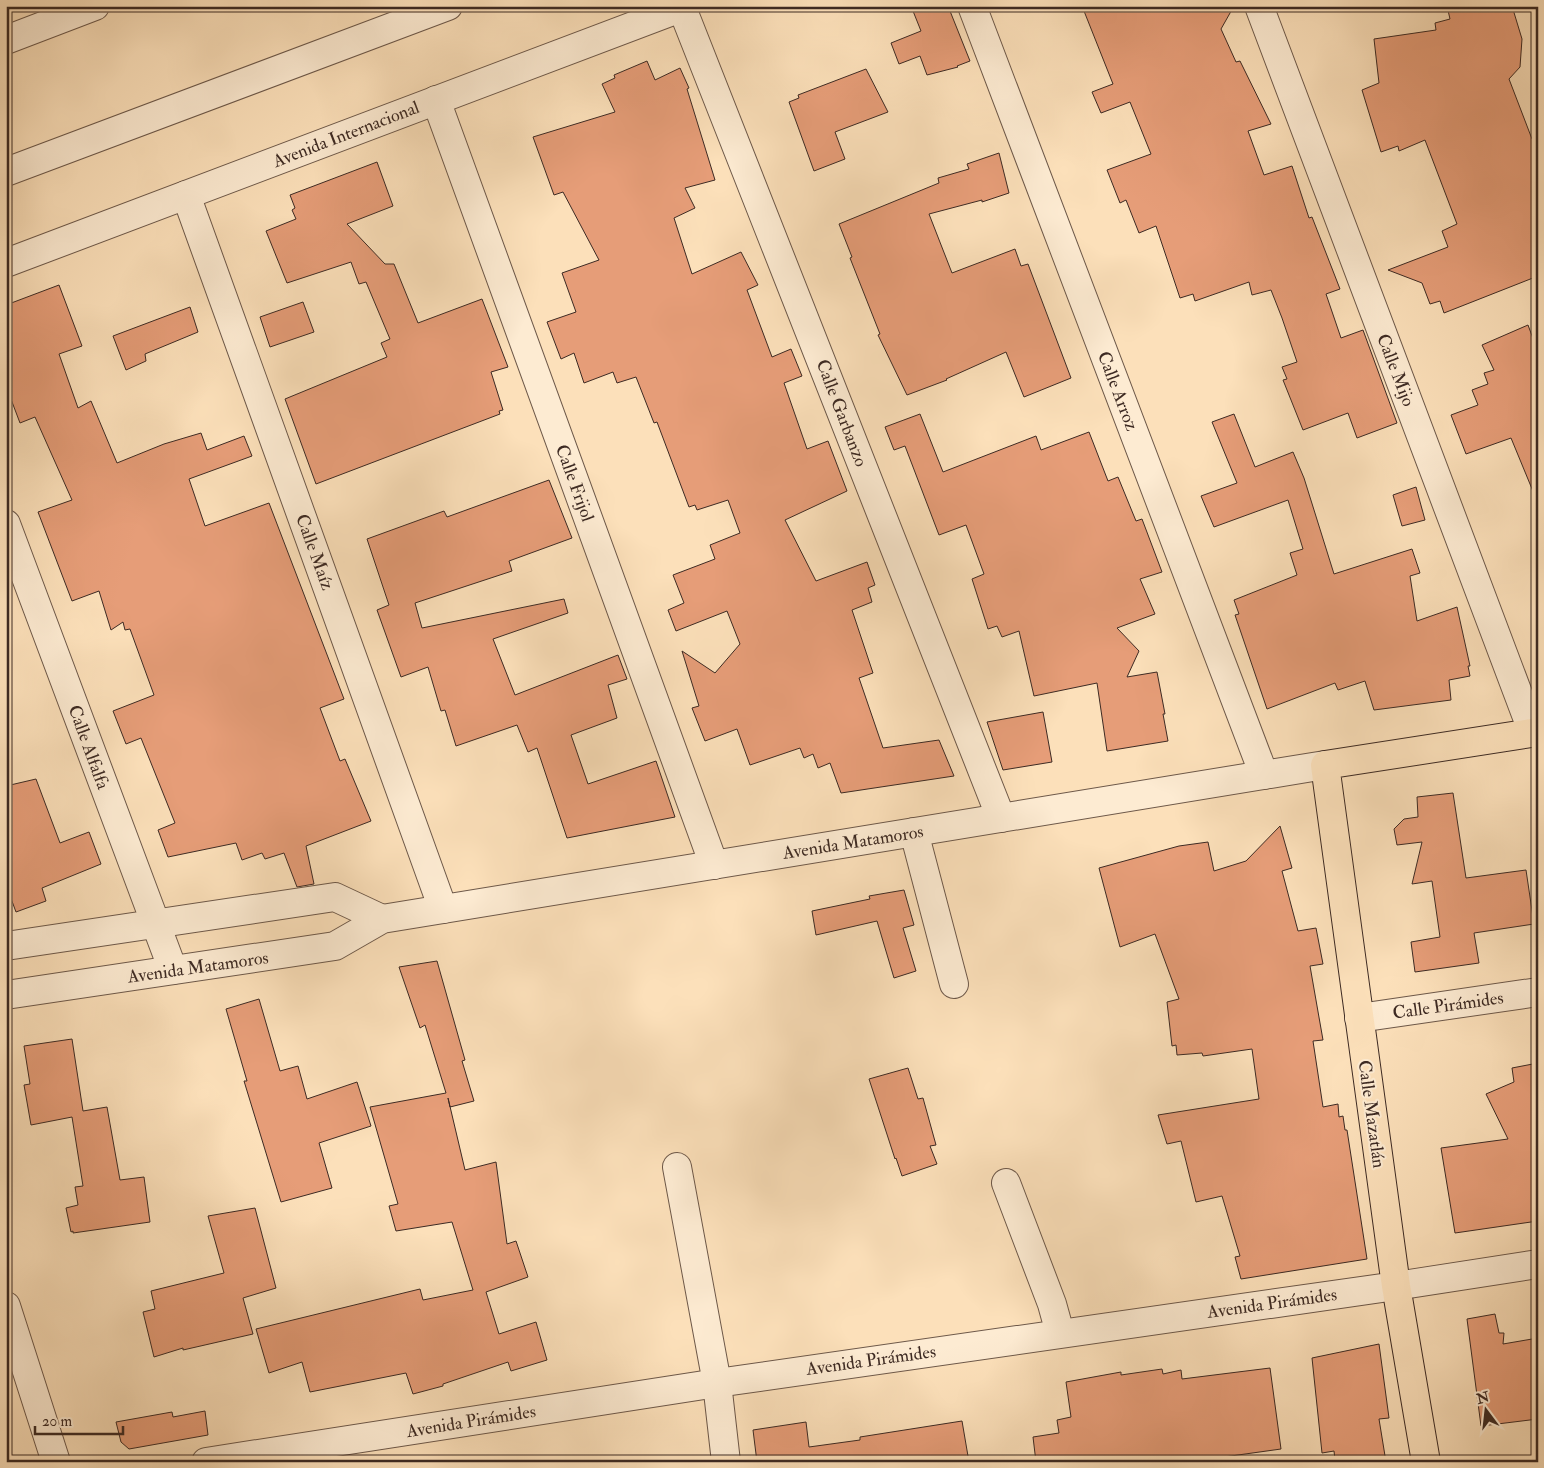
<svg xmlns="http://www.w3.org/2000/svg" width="1544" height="1468" font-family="'IM FELL Double Pica',serif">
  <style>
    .building { fill: #e69d78; stroke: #3d2a23 }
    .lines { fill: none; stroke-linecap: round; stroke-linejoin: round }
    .minor-casing { stroke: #6d5849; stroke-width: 30 }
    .major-casing { stroke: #3d2a23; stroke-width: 30 }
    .minor { stroke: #fdebd2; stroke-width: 28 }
    .major { stroke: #fce0ba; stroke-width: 28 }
    .labels { text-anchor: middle; stroke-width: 4; stroke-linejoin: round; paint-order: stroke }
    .street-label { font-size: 18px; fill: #3d2a23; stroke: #fdebd2 }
  </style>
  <rect width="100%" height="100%" fill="#fce0ba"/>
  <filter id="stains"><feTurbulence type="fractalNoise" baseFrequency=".004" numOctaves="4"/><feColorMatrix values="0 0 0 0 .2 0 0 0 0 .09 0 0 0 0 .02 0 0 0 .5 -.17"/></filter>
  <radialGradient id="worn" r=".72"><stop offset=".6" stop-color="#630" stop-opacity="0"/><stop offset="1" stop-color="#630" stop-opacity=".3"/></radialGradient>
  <g class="building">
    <path d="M 911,6 L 948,6 L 970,61 L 957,66 L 958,67 L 927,75 L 920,56 L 899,64 L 891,43 L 921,31 Z"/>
    <path d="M 1082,6 L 1234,6 L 1221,29 L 1236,62 L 1240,61 L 1271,124 L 1248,131 L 1264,175 L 1292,166 L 1309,218 L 1312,217 L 1340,289 L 1326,294 L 1341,338 L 1363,330 L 1397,423 L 1357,438 L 1348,413 L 1303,430 L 1283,380 L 1287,379 L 1282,367 L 1297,362 L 1282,318 L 1271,290 L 1252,295 L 1249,282 L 1195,301 L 1193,294 L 1180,298 L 1156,226 L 1139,233 L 1126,200 L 1120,203 L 1107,170 L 1151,154 L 1130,102 L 1101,113 L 1092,92 L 1113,84 Z"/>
    <path d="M 1447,6 L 1512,6 L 1522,39 L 1520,67 L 1509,79 L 1532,139 L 1538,137 L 1538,276 L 1444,313 L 1440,301 L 1430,304 L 1422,283 L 1388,270 L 1448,247 L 1442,231 L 1457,224 L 1425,140 L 1399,151 L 1398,146 L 1381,152 L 1362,90 L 1379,83 L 1374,39 L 1436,30 L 1435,23 L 1450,19 Z"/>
    <path d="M 647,61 L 655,80 L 680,68 L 689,88 L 687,89 L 715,180 L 685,188 L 695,208 L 674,218 L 692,274 L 741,252 L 758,285 L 747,290 L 772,357 L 791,349 L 802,376 L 784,383 L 807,449 L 828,441 L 847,491 L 785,520 L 816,581 L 867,562 L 875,585 L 868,588 L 872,602 L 852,610 L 873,673 L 859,678 L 883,748 L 939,740 L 954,776 L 841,793 L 830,763 L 818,768 L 813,754 L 804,758 L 800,748 L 750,765 L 737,729 L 705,741 L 692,708 L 699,706 L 682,651 L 715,673 L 740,644 L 727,611 L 676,631 L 668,610 L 684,603 L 673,575 L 715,559 L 710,545 L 740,533 L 728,500 L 697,510 L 695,505 L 689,507 L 657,422 L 654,423 L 636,377 L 617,383 L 613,372 L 584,383 L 574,353 L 561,359 L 547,322 L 576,312 L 562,273 L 599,260 L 563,192 L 554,195 L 533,137 L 615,112 L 602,84 L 615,78 L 614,75 Z"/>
    <path d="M 866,69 L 888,112 L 835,132 L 845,159 L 814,171 L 789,102 L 799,98 L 798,95 Z"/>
    <path d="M 999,153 L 1009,193 L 982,202 L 982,200 L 929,214 L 952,273 L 1015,249 L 1021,266 L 1028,264 L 1071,378 L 1024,397 L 1006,352 L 946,379 L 947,380 L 907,395 L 878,335 L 880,334 L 850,258 L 852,257 L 839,224 L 939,183 L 938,178 L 969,169 L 967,164 Z"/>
    <path d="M 377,162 L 393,206 L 347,224 L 385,264 L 394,264 L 418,323 L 482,299 L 508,367 L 491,372 L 503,410 L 499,411 L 500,414 L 316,484 L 285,399 L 387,357 L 381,343 L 390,339 L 366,282 L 359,284 L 351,262 L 287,283 L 266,231 L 296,219 L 292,210 L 295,208 L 290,195 Z"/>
    <path d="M 59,285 L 82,346 L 59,354 L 78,408 L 91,401 L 117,463 L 164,444 L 201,433 L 207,450 L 244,436 L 252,456 L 189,479 L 205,526 L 269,503 L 344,699 L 320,708 L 340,761 L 345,759 L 371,821 L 306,846 L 314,884 L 297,887 L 284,853 L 265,859 L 262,853 L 242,860 L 236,843 L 168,857 L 158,830 L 175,823 L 141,738 L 126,744 L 113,711 L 154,695 L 130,629 L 125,630 L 123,622 L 111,630 L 99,591 L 72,601 L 38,512 L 72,500 L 35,417 L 20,423 L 6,386 L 6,305 Z"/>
    <path d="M 303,302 L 314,332 L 270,347 L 260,317 Z"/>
    <path d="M 190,307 L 198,332 L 145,354 L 146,361 L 126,370 L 113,336 Z"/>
    <path d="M 1528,325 L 1538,352 L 1538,429 L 1533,430 L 1538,445 L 1537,501 L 1511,438 L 1466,454 L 1451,415 L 1478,405 L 1472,390 L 1488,384 L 1484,373 L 1494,370 L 1482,345 Z"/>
    <path d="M 920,414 L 943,472 L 1036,436 L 1041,450 L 1089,432 L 1108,481 L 1118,477 L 1136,521 L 1142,519 L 1162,572 L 1140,579 L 1155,614 L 1117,628 L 1139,651 L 1127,677 L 1157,672 L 1165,714 L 1163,714 L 1168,741 L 1107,751 L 1097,683 L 1034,696 L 1019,631 L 1002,637 L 997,626 L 988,629 L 972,579 L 984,574 L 966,525 L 939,535 L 905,446 L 894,450 L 885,427 Z"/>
    <path d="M 1234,414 L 1255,467 L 1293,452 L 1304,478 L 1334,574 L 1412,549 L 1420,573 L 1410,576 L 1417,621 L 1457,607 L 1470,666 L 1468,666 L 1470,676 L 1449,680 L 1451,700 L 1374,710 L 1365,681 L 1338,690 L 1335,683 L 1267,709 L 1235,615 L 1239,614 L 1234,600 L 1297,575 L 1290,553 L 1303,549 L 1288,500 L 1214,527 L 1201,496 L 1237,483 L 1212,422 Z"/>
    <path d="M 549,480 L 572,538 L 509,561 L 512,571 L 415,603 L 422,628 L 564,599 L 568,613 L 493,639 L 515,695 L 618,655 L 627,679 L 608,685 L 617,718 L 571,735 L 588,784 L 656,761 L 675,817 L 567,838 L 537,748 L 528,752 L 517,725 L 456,746 L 445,710 L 441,711 L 428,667 L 401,677 L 377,610 L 389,605 L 367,539 L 444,511 L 447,517 Z"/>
    <path d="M 1416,487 L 1425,520 L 1402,526 L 1393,495 Z"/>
    <path d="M 1043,712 L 1052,762 L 1003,770 L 987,722 Z"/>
    <path d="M 36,779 L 60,843 L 89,832 L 101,864 L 42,888 L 46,901 L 16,912 L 6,885 L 6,786 Z"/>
    <path d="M 1453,793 L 1466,878 L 1526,870 L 1534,924 L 1474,933 L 1479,963 L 1415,972 L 1411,942 L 1440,937 L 1432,881 L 1412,884 L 1422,842 L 1397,845 L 1394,829 L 1404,819 L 1418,817 L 1417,797 Z"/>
    <path d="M 1280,826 L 1292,868 L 1282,871 L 1298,931 L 1316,928 L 1323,964 L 1310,966 L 1323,1040 L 1313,1041 L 1323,1107 L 1338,1104 L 1339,1117 L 1343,1116 L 1345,1130 L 1347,1130 L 1367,1259 L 1241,1279 L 1235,1257 L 1240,1256 L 1222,1196 L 1196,1202 L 1181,1141 L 1167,1144 L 1158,1115 L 1259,1099 L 1252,1049 L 1203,1056 L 1202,1053 L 1177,1055 L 1176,1045 L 1172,1046 L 1167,1002 L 1179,999 L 1155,934 L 1120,947 L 1099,868 L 1179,846 L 1208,842 L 1214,871 L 1246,861 Z"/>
    <path d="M 904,890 L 914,925 L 903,928 L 916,971 L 894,978 L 877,921 L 816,935 L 812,911 L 870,899 L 869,896 Z"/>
    <path d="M 437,961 L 465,1060 L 462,1061 L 474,1101 L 450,1107 L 448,1098 L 465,1170 L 496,1162 L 507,1244 L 516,1241 L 528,1277 L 486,1292 L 499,1334 L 536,1322 L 547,1360 L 511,1371 L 508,1362 L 443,1384 L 443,1386 L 413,1394 L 406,1373 L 310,1392 L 302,1362 L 269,1373 L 256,1329 L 420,1289 L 423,1300 L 473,1290 L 452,1222 L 396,1231 L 389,1206 L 398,1204 L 370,1107 L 446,1093 L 425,1025 L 420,1028 L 399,967 Z"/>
    <path d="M 259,999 L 280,1071 L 298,1066 L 307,1099 L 357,1082 L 371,1126 L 319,1143 L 332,1188 L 281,1202 L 244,1081 L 247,1081 L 226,1009 Z"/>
    <path d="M 72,1039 L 83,1111 L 107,1107 L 120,1180 L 144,1177 L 150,1222 L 73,1233 L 73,1231 L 71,1232 L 66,1208 L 78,1205 L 75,1187 L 83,1186 L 72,1117 L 31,1125 L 24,1085 L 30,1084 L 24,1046 Z"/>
    <path d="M 1538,1063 L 1538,1221 L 1455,1233 L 1441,1148 L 1508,1139 L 1486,1094 L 1514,1082 L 1512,1068 Z"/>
    <path d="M 908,1068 L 918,1099 L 923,1098 L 936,1145 L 930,1146 L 937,1164 L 902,1176 L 896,1158 L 895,1159 L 869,1079 Z"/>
    <path d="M 255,1208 L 276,1288 L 243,1298 L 253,1334 L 183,1350 L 183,1348 L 154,1357 L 143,1312 L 155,1309 L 151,1291 L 224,1273 L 208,1216 Z"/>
    <path d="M 1495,1314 L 1499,1333 L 1504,1333 L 1503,1344 L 1538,1338 L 1538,1419 L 1481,1426 L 1467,1319 Z"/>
    <path d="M 1379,1344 L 1389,1418 L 1379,1419 L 1386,1462 L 1344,1462 L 1344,1458 L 1335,1460 L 1334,1451 L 1322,1453 L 1312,1358 Z"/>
    <path d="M 1270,1368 L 1281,1449 L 1188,1462 L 1036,1462 L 1033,1437 L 1059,1433 L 1057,1420 L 1071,1417 L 1066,1382 L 1121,1372 L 1121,1375 L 1162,1369 L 1163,1374 L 1181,1370 L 1182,1379 Z"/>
    <path d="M 205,1411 L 208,1435 L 129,1449 L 121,1442 L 116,1422 L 172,1412 L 173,1417 Z"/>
    <path d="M 962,1421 L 969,1462 L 757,1462 L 753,1430 L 806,1422 L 809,1447 L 860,1440 L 860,1437 Z"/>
  </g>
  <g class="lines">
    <g class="minor-casing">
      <g id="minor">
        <path d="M 972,6 L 1264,775"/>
        <path d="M 1259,6 L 1533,733"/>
        <path d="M 682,8 L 1001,818"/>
        <path d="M 6,40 L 95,6"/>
        <path d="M 436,100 L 714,865"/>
        <path d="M 6,172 L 448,6"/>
        <path d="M 186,195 L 443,909"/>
        <path d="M 6,263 L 686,6"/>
        <path d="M 6,524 L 173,970"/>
        <path d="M 914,832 L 954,984"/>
        <path d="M 6,946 L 335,897 L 382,919"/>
        <path d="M 6,995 L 335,946 L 382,919 L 1325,765"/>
        <path d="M 1359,1018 L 1538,992"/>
        <path d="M 677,1167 L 717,1383 L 726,1462"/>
        <path d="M 1006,1183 L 1052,1304 L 1060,1333"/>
        <path d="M 6,1306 L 56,1462"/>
        <path d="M 206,1462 L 717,1383 L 1396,1286 L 1538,1264"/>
      </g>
    </g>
    <g class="major-casing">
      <path id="major" d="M 1426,1462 L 1396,1286 L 1325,765 L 1538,732"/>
    </g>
    <use href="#minor" class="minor"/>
    <use href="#major" class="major"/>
  </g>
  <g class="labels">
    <g class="street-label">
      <text transform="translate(346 134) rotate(-21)" y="6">Avenida Internacional</text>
      <text transform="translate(1396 370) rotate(69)" y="6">Calle Mijo</text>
      <text transform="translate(1118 391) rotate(69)" y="6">Calle Arroz</text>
      <text transform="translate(842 413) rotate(69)" y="6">Calle Garbanzo</text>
      <text transform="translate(575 483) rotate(70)" y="6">Calle Frijol</text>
      <text transform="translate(315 552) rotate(70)" y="6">Calle Maíz</text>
      <text transform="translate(89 747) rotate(70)" y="6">Calle Alfalfa</text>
      <text transform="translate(853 842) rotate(-9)" y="6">Avenida Matamoros</text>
      <text transform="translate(198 967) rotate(-8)" y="6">Avenida Matamoros</text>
      <text transform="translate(1448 1005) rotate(-8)" y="6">Calle Pirámides</text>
      <text transform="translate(1372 1114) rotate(82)" y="6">Calle Mazatlán</text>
      <text transform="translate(1272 1303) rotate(-8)" y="6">Avenida Pirámides</text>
      <text transform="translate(871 1360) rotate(-8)" y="6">Avenida Pirámides</text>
      <text transform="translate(471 1421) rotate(-9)" y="6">Avenida Pirámides</text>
    </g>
  </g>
  <rect width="1544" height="1468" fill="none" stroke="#fce0ba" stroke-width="25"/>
  <rect x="8" y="8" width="1529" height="1453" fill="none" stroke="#3d2a23" stroke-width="2.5"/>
  <rect x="12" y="12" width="1519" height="1443" fill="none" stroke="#3d2a23"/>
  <g transform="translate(1486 1410) rotate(345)" stroke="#fdebd2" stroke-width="4" paint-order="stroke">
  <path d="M0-4L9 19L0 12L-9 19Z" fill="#3d2a23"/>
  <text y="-8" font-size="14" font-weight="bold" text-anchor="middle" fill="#3d2a23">N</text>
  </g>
  <path d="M35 1426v8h88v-8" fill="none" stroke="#3d2a23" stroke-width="2.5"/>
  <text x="42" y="1426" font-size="15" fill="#3d2a23" stroke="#fdebd2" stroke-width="4" paint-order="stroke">20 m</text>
  <rect width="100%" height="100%" filter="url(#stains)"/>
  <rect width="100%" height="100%" fill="url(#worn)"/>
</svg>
